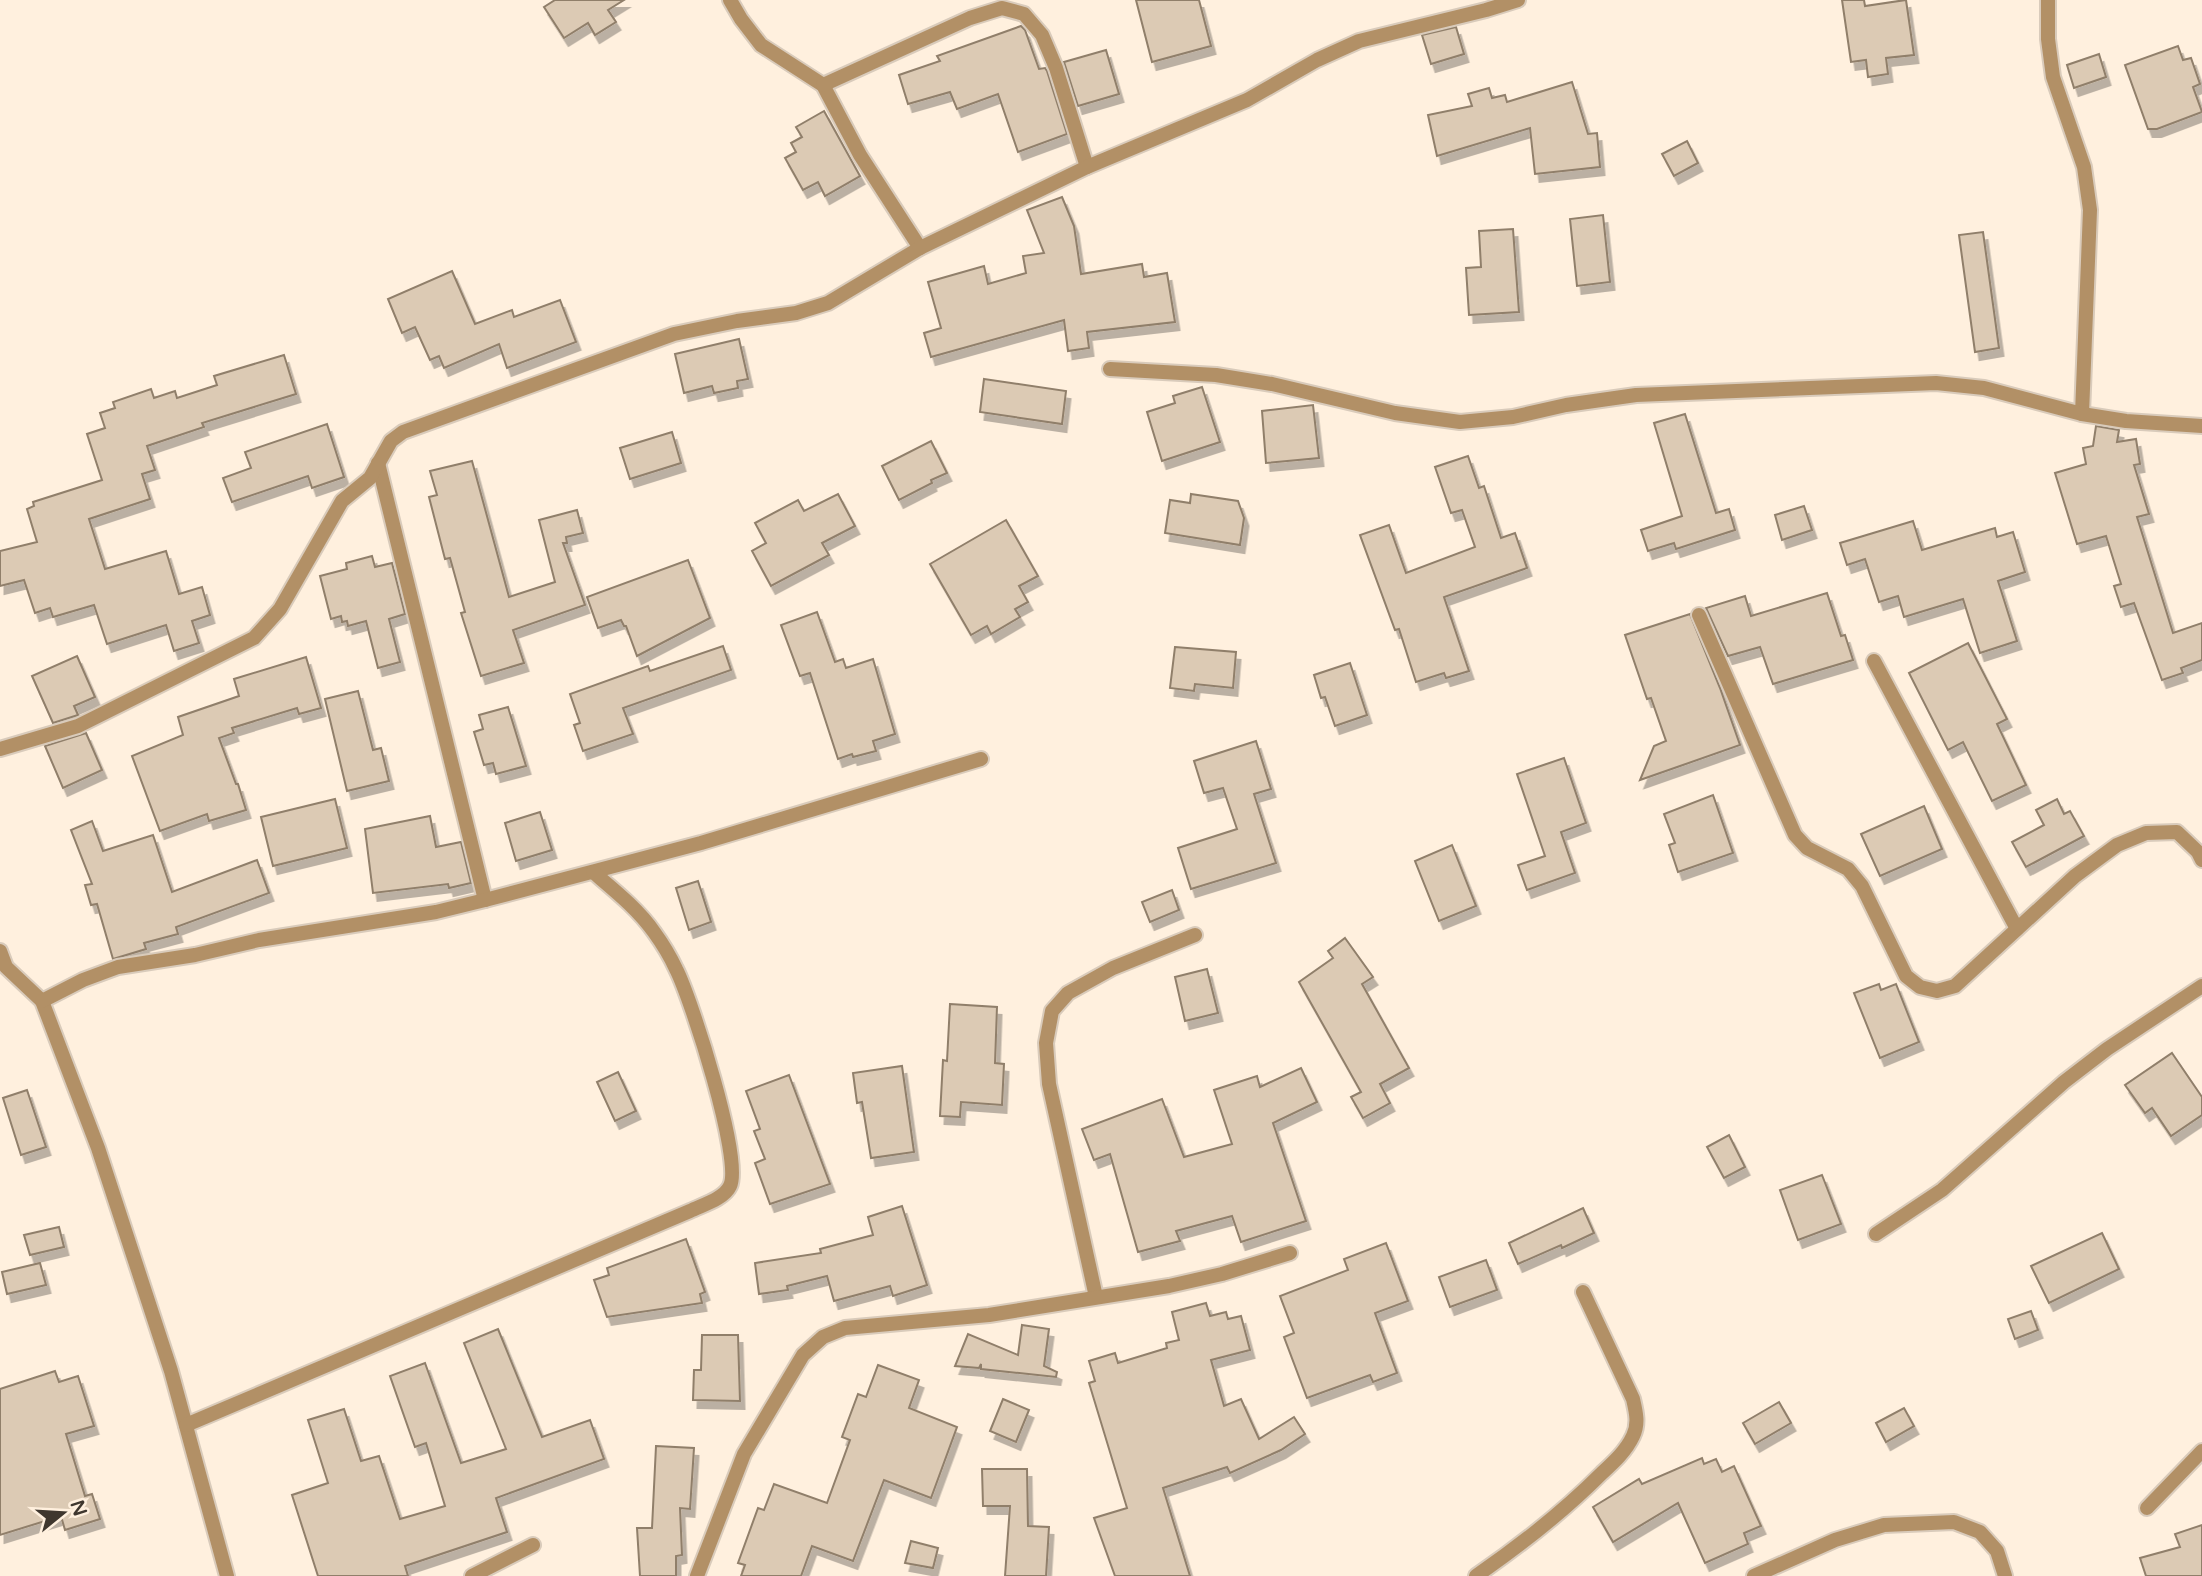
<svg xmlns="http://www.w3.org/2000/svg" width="2202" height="1576" font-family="'Varela Round',sans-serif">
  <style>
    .building { fill: #dccab4; stroke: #907f6b; stroke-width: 2; filter: url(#shadow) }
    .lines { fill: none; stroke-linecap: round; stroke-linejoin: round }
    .street-casing { stroke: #d9cbbb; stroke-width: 18 }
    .street { stroke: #b29066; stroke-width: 14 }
  </style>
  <defs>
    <filter id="shadow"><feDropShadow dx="4.5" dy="8" stdDeviation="0" flood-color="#0004"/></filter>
  </defs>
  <rect width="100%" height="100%" fill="#fff0de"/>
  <g class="building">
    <path d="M 555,0 L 624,0 L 608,10 L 616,22 L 595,35 L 588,23 L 564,38 L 544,7 Z"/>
    <path d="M 1136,0 L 1199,0 L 1211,46 L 1152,62 Z"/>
    <path d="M 1842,0 L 1864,0 L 1865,6 L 1906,0 L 1914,55 L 1886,58 L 1888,74 L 1868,77 L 1866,60 L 1851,62 Z"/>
    <path d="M 1021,26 L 1025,30 L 1039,69 L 1045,68 L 1047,71 L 1067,134 L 1018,152 L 998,94 L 957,109 L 950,92 L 908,104 L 899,75 L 940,61 L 937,56 Z"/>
    <path d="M 1456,27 L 1464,54 L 1431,64 L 1422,35 Z"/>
    <path d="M 2178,46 L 2183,60 L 2191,58 L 2200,84 L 2193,87 L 2202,112 L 2157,129 L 2148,129 L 2125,65 Z"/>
    <path d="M 1106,50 L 1119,94 L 1078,106 L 1064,62 Z"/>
    <path d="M 2099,54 L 2106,77 L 2074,88 L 2067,65 Z"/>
    <path d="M 1572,82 L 1588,134 L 1597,133 L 1600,167 L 1535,174 L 1530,128 L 1437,156 L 1428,115 L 1472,106 L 1468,94 L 1489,88 L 1492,98 L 1505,95 L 1507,102 Z"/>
    <path d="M 824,111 L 860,176 L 825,196 L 818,182 L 803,190 L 785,158 L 796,152 L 791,143 L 802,137 L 796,127 Z"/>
    <path d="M 1687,141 L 1698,163 L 1674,176 L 1662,154 Z"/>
    <path d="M 1062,197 L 1074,226 L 1081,274 L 1142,264 L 1144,277 L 1167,273 L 1175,322 L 1087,332 L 1089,348 L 1068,351 L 1064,320 L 931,357 L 924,333 L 941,328 L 928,282 L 984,266 L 988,284 L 1026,273 L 1023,256 L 1044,253 L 1027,210 Z"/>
    <path d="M 1603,215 L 1610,282 L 1577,286 L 1570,219 Z"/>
    <path d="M 1513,229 L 1519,312 L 1469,315 L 1466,268 L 1481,267 L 1479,231 Z"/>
    <path d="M 1983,232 L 1999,348 L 1975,352 L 1959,235 Z"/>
    <path d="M 452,271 L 475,324 L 512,310 L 514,317 L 560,300 L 576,342 L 507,368 L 499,344 L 444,368 L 439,356 L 430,360 L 415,327 L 402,333 L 388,299 Z"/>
    <path d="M 739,339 L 748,379 L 737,381 L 738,388 L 714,393 L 712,386 L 684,393 L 675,354 Z"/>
    <path d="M 284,355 L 296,394 L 202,423 L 204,427 L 147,446 L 155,470 L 142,474 L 150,499 L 89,519 L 105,569 L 166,551 L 179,594 L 202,587 L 210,615 L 192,621 L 199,643 L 174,651 L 166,625 L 107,644 L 94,605 L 53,617 L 50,608 L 35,613 L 24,580 L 0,586 L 0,551 L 37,542 L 27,509 L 34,506 L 33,502 L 102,480 L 87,434 L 105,428 L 100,413 L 115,408 L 113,402 L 151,389 L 154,398 L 175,391 L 177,398 L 217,385 L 214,376 Z"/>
    <path d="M 984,379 L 1066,391 L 1062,424 L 980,412 Z"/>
    <path d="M 1202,387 L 1220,442 L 1162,461 L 1147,412 L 1175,403 L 1173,396 Z"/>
    <path d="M 1313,405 L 1319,458 L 1266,463 L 1262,411 Z"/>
    <path d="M 1685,414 L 1716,513 L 1729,509 L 1735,530 L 1676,549 L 1674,543 L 1648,551 L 1641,530 L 1682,516 L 1654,423 Z"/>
    <path d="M 327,424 L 344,477 L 312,488 L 308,476 L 232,502 L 223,478 L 251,468 L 245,452 Z"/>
    <path d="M 2096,426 L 2119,430 L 2117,442 L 2136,439 L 2140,464 L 2134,465 L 2149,514 L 2137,517 L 2173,633 L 2202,623 L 2202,660 L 2181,668 L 2183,673 L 2162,680 L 2134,603 L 2121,607 L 2114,586 L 2121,584 L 2106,536 L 2077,544 L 2055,473 L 2086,464 L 2083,448 L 2093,446 Z"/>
    <path d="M 672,432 L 681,463 L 630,479 L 620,448 Z"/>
    <path d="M 931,441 L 947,473 L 931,480 L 932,483 L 899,500 L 882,466 Z"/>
    <path d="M 1468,456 L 1479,488 L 1484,486 L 1501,538 L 1515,533 L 1527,568 L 1444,597 L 1469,671 L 1446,678 L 1444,673 L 1416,682 L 1399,629 L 1395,630 L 1360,535 L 1389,525 L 1406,573 L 1475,547 L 1462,510 L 1451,513 L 1435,467 Z"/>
    <path d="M 472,461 L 509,597 L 555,582 L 539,520 L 577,510 L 583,533 L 566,537 L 567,543 L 563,543 L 585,605 L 513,630 L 524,663 L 481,676 L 461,613 L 465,612 L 450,558 L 445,559 L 429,497 L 437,495 L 430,471 Z"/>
    <path d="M 838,494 L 855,526 L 822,543 L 829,555 L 771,586 L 752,551 L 766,543 L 755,523 L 798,500 L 804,511 Z"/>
    <path d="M 1191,494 L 1238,501 L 1244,518 L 1240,545 L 1165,533 L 1170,500 L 1190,503 Z"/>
    <path d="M 1804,506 L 1812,530 L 1782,540 L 1775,515 Z"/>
    <path d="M 1006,520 L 1038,576 L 1019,586 L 1028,602 L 1015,609 L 1020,617 L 991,634 L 987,626 L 971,635 L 930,564 Z"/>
    <path d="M 1913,521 L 1922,550 L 1995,528 L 1997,537 L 2013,532 L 2025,572 L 1998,581 L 2017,641 L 1980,653 L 1963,599 L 1904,617 L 1898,596 L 1879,602 L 1865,559 L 1847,565 L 1840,543 Z"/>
    <path d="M 372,556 L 375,567 L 392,563 L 405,614 L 389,619 L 400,662 L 378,668 L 366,621 L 348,626 L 347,621 L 342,622 L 341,616 L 331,619 L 320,576 L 347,569 L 346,563 Z"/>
    <path d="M 688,560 L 710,618 L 637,656 L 626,626 L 624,626 L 621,620 L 598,628 L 587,597 Z"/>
    <path d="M 1827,593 L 1841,636 L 1845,635 L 1853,660 L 1773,684 L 1760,647 L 1728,656 L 1706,608 L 1745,596 L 1751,616 Z"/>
    <path d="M 817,612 L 835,662 L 843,659 L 846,668 L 873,659 L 895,734 L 873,741 L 876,751 L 853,757 L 852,754 L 838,759 L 810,673 L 800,676 L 781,625 Z"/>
    <path d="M 1690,614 L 1720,688 L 1740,745 L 1640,780 L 1654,746 L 1666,741 L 1651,698 L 1647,699 L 1625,635 Z"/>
    <path d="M 1968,643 L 2007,719 L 1997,724 L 2026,785 L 1992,801 L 1963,742 L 1948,750 L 1909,673 Z"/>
    <path d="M 723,646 L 731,670 L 623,708 L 633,734 L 583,751 L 574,725 L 580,723 L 570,694 L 648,666 L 650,671 Z"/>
    <path d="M 1175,647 L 1236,652 L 1233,688 L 1195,684 L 1194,691 L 1170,688 Z"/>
    <path d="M 77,656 L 95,697 L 74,706 L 78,715 L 53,723 L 32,676 Z"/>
    <path d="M 306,657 L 321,708 L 299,714 L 297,708 L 232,728 L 234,733 L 219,738 L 236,784 L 238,784 L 246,810 L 209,821 L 207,814 L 160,831 L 132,756 L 183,735 L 178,717 L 239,696 L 234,679 Z"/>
    <path d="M 1350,663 L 1367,715 L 1335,726 L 1325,697 L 1321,698 L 1314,675 Z"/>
    <path d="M 358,691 L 373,750 L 381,748 L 389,781 L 347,791 L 325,699 Z"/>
    <path d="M 508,707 L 526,766 L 496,774 L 493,763 L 484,765 L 474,732 L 483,729 L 479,715 Z"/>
    <path d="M 86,733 L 102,770 L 63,788 L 45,746 Z"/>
    <path d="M 1256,741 L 1271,789 L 1254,794 L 1276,863 L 1191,889 L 1178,848 L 1237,829 L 1223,788 L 1204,793 L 1194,761 Z"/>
    <path d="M 1564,758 L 1586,823 L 1561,832 L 1575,873 L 1527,890 L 1518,865 L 1545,856 L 1517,774 Z"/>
    <path d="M 1713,795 L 1733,853 L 1678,872 L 1669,845 L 1675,843 L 1664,814 Z"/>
    <path d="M 335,799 L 347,848 L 273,866 L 261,817 Z"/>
    <path d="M 2057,799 L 2064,814 L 2070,811 L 2084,836 L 2026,867 L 2012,842 L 2044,825 L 2036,810 Z"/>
    <path d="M 1924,806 L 1942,849 L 1880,876 L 1861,834 Z"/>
    <path d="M 540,812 L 552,850 L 516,861 L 505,823 Z"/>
    <path d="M 430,816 L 436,847 L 461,842 L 471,883 L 449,888 L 448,884 L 373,893 L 365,829 Z"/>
    <path d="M 92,821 L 103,851 L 153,835 L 172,892 L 257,860 L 269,893 L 176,927 L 178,934 L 144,943 L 146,949 L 113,959 L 97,904 L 91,905 L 85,885 L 92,884 L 71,830 Z"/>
    <path d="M 1452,845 L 1476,906 L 1439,921 L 1415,861 Z"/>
    <path d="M 698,881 L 711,922 L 689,930 L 676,888 Z"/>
    <path d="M 1172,890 L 1179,910 L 1150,922 L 1142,902 Z"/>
    <path d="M 1345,938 L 1373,977 L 1362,984 L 1409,1068 L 1380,1084 L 1390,1103 L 1363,1118 L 1351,1097 L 1361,1092 L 1299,982 L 1333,958 L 1328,951 Z"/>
    <path d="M 1207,969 L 1218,1013 L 1185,1021 L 1175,977 Z"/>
    <path d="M 1879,984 L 1881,990 L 1896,984 L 1919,1042 L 1880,1058 L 1854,993 Z"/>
    <path d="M 950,1004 L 997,1007 L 995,1063 L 1004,1064 L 1002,1105 L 961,1102 L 960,1117 L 940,1116 L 943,1060 L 947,1061 Z"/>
    <path d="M 2172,1053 L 2202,1097 L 2202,1115 L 2171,1136 L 2152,1108 L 2145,1113 L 2125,1085 Z"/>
    <path d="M 902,1066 L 914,1152 L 871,1158 L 862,1102 L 857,1103 L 853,1073 Z"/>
    <path d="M 1301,1068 L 1317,1102 L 1273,1123 L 1306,1221 L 1241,1242 L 1232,1216 L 1176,1231 L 1180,1241 L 1138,1252 L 1110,1154 L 1094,1160 L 1082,1129 L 1162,1099 L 1184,1157 L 1232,1144 L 1214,1090 L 1257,1076 L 1260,1087 Z"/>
    <path d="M 618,1072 L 636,1111 L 615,1121 L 597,1082 Z"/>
    <path d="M 789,1075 L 830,1184 L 770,1204 L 755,1163 L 765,1159 L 754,1131 L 760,1129 L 746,1091 Z"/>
    <path d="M 27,1090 L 46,1147 L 21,1155 L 3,1098 Z"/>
    <path d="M 1729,1135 L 1745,1167 L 1724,1178 L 1707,1147 Z"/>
    <path d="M 1822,1175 L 1841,1224 L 1798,1240 L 1780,1190 Z"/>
    <path d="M 902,1206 L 927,1285 L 893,1296 L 890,1286 L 834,1301 L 827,1276 L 787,1286 L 788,1290 L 759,1294 L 755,1263 L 821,1253 L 820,1249 L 873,1235 L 868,1217 Z"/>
    <path d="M 1583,1208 L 1594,1233 L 1562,1248 L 1561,1245 L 1518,1264 L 1509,1243 Z"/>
    <path d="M 59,1227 L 64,1247 L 30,1255 L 24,1235 Z"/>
    <path d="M 2102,1233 L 2119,1269 L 2049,1303 L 2031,1266 Z"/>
    <path d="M 686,1239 L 705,1292 L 700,1294 L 702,1303 L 607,1317 L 594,1280 L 609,1275 L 607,1268 Z"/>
    <path d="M 1386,1243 L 1408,1301 L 1375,1313 L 1397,1373 L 1373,1382 L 1370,1375 L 1307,1398 L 1284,1337 L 1294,1333 L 1280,1296 L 1348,1270 L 1344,1259 Z"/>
    <path d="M 1486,1260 L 1497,1290 L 1450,1307 L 1439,1277 Z"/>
    <path d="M 40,1263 L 46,1285 L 7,1294 L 2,1272 Z"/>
    <path d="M 1206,1303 L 1210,1316 L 1226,1312 L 1228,1319 L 1241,1316 L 1250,1350 L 1211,1360 L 1224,1406 L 1241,1399 L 1259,1439 L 1294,1417 L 1305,1434 L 1281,1450 L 1230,1473 L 1227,1467 L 1163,1488 L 1190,1576 L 1115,1576 L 1094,1518 L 1127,1508 L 1089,1383 L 1095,1381 L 1089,1361 L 1115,1353 L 1118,1363 L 1167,1348 L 1166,1343 L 1179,1340 L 1172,1312 Z"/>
    <path d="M 2031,1311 L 2038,1330 L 2015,1339 L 2008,1319 Z"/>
    <path d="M 1022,1325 L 1049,1329 L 1044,1366 L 1057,1372 L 1056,1377 L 981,1369 L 981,1364 L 979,1368 L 955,1366 L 968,1334 L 1018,1355 Z"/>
    <path d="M 498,1329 L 542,1437 L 590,1420 L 604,1459 L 496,1498 L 507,1532 L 405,1566 L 408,1576 L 318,1576 L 292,1495 L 328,1483 L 308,1420 L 344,1409 L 361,1461 L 379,1456 L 400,1519 L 445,1506 L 426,1443 L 415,1447 L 390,1376 L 425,1363 L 461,1463 L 506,1449 L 464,1343 Z"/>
    <path d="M 702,1335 L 738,1335 L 740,1401 L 693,1400 L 694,1370 L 701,1370 Z"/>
    <path d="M 878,1365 L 919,1380 L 909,1408 L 957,1427 L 931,1498 L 884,1480 L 853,1561 L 812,1546 L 801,1576 L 741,1576 L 745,1565 L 738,1563 L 758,1508 L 764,1510 L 774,1484 L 827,1503 L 850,1440 L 842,1437 L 858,1394 L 866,1397 Z"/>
    <path d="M 55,1371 L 59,1382 L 78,1376 L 94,1426 L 66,1434 L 85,1496 L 92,1494 L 100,1519 L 65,1530 L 61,1516 L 0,1535 L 0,1389 Z"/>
    <path d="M 1003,1399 L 1029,1410 L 1016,1442 L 990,1431 Z"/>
    <path d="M 1779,1402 L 1791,1423 L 1755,1444 L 1743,1423 Z"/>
    <path d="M 1904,1408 L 1914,1426 L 1886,1442 L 1876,1423 Z"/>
    <path d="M 656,1446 L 694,1448 L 690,1509 L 680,1508 L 682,1555 L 676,1556 L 676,1576 L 640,1576 L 637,1528 L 652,1528 Z"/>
    <path d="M 1702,1458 L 1704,1464 L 1716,1459 L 1722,1472 L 1734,1466 L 1761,1526 L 1744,1533 L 1748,1544 L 1705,1563 L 1678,1503 L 1613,1542 L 1593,1507 L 1639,1479 L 1642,1484 Z"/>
    <path d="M 982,1469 L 1027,1469 L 1028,1526 L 1049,1527 L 1046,1576 L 1005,1576 L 1010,1506 L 983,1506 Z"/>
    <path d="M 2202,1525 L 2202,1576 L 2146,1576 L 2140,1558 L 2180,1547 L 2175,1534 Z"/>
    <path d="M 911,1541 L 938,1548 L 933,1568 L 905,1563 Z"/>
  </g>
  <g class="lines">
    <g class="street-casing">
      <g id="street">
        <path d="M 730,0 L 741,19 L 761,45 L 823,85 L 860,155 L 920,248"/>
        <path d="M 2048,0 L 2048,39 L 2053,77 L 2084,167 L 2090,210 L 2082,414"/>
        <path d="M 823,85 L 970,18 L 1002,8 L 1024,14 L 1042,35 L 1056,68 L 1087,167"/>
        <path d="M 1110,369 L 1216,375 L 1272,384 L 1395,413 L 1460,422 L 1513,417 L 1566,405 L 1636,395 L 1936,383 L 1984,388 L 2082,414 L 2126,421 L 2202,426"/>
        <path d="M 378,463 L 485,900"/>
        <path d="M 1699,615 L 1795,835 L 1807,848 L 1848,869 L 1862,886 L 1906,976 L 1920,987 L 1937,991 L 1955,986 L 2075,876 L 2117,845 L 2146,833 L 2177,832 L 2198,852 L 2202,860"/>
        <path d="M 1874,661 L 2017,929"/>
        <path d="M 0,749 L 78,726 L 254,638 L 280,609 L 342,501 L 370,478 L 391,441 L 403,432 L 674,334 L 737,321 L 796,313 L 828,303 L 920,248 L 1087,167 L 1247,100 L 1317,60 L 1359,41 L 1486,10 L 1518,0"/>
        <path d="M 0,951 L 6,967 L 42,1001 L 98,1148 L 171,1371 L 227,1576"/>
        <path d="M 42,1001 L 83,980 L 118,967 L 195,955 L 259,940 L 436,912 L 485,900 L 701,843 L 981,759"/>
        <path d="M 1876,1234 L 1942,1190 L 2064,1082 L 2107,1049 L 2202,986"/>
        <path d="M 1096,1297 L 1049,1084 L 1046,1043 L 1052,1011 L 1068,993 L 1113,968 L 1195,935"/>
        <path d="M 186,1425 L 690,1211 C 702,1205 724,1199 730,1186 C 743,1160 691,998 676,969 C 670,956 662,943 654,932 C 638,909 614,890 593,872"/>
        <path d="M 2147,1508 L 2202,1451"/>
        <path d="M 472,1576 L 533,1545"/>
        <path d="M 697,1576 L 744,1454 L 803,1355 L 823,1337 L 845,1328 L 989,1315 L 1169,1286 L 1222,1274 L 1290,1253"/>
        <path d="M 1476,1576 C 1521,1545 1563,1512 1602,1473 C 1614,1462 1626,1451 1633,1436 C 1639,1424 1636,1412 1633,1399 L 1583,1292"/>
        <path d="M 1754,1576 L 1835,1540 L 1884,1525 L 1954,1522 L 1980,1532 L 1997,1551 L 2005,1576"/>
      </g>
    </g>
    <use href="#street" class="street"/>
  </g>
  <g transform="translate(63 1513) rotate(72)" stroke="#fff0de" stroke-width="5" paint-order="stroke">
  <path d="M0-5L12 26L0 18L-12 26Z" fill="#3f372e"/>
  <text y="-10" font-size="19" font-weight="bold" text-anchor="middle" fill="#3f372e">N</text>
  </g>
</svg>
